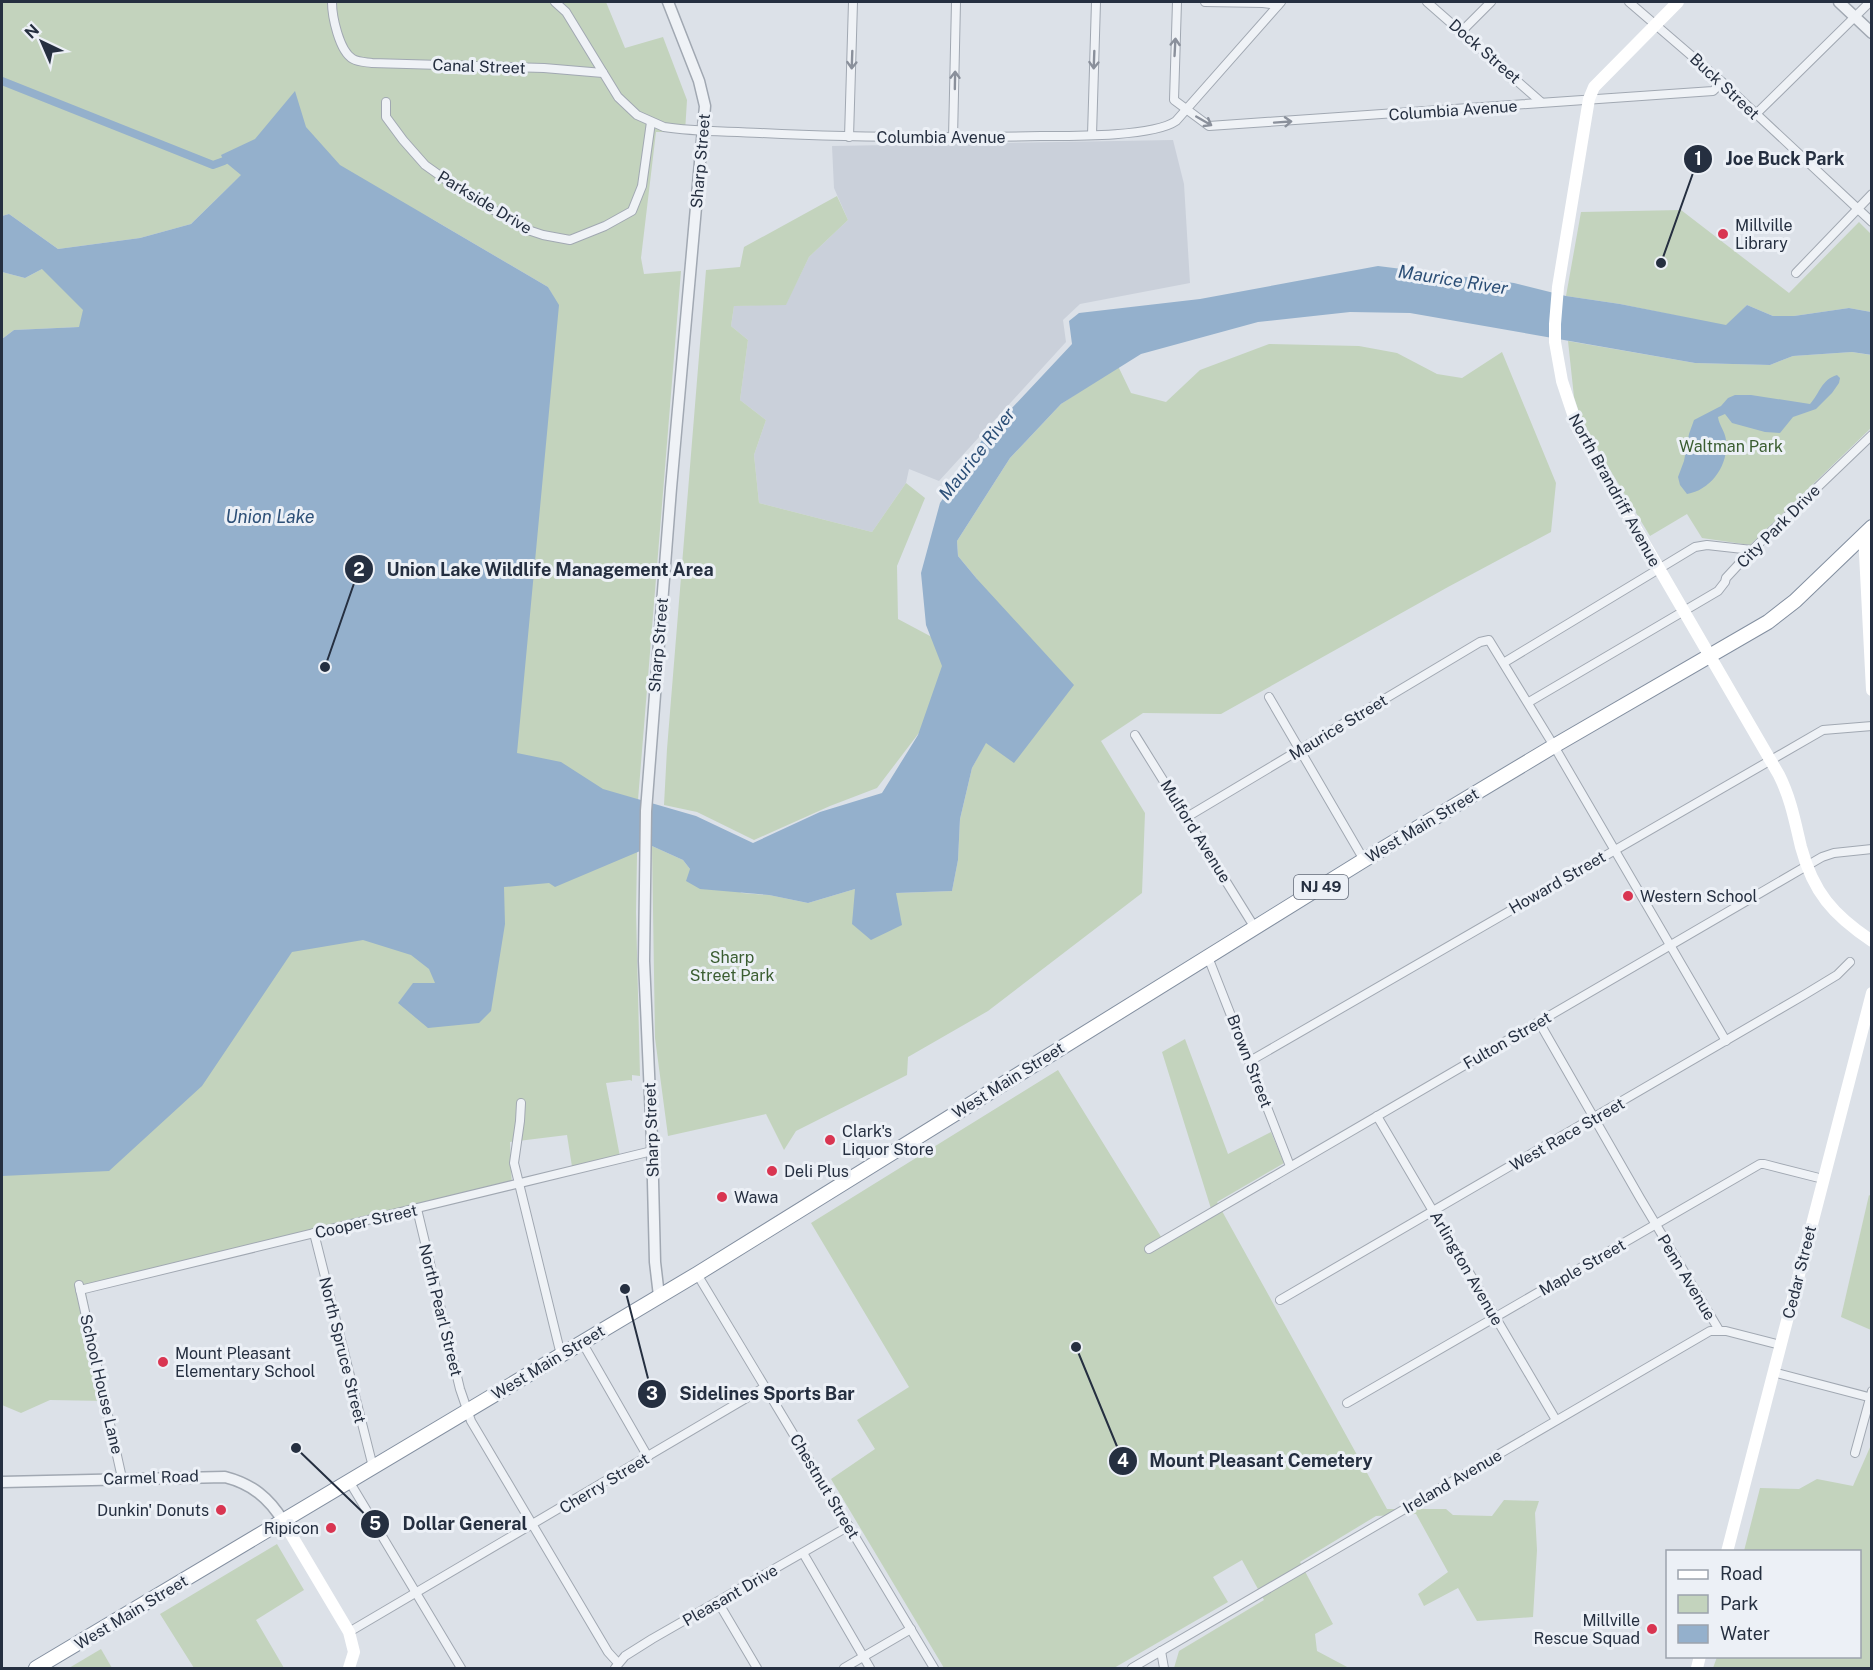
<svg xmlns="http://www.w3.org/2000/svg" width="1873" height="1670" font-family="'Public Sans',sans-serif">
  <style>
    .built { fill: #cad0da }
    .green { fill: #c3d3bd; fill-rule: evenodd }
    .water { fill: #94b0cc }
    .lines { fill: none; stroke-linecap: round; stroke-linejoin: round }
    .canal { stroke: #94b0cc; stroke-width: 8 }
    .minor-casing { stroke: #a1a8b2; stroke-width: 10 }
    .tertiary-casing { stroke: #a1a8b2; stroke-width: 13 }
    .trunk-casing { stroke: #838fa0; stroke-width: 16 }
    .minor { stroke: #eff2f6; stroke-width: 8 }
    .tertiary { stroke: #eff2f6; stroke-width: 10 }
    .secondary { stroke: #fff; stroke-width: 12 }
    .trunk { stroke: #fff; stroke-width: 14 }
    .oneway { stroke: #8a909b }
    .poi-dot { fill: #d93551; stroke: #ecf0f6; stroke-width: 2 }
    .labels { text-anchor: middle; stroke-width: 6; stroke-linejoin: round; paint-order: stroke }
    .shield { fill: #ecf0f6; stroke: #616977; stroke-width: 1.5 }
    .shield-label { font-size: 15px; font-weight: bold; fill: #252f40 }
    .street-label { font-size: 16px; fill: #252f40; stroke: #ecf0f6 }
    .poi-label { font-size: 16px; fill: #252f40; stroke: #ecf0f6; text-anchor: start }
    .park-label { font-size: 16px; fill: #3a5d31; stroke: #ecf0f6 }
    .water-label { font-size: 18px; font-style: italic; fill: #2c4f77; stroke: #ecf0f6 }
    .leader { fill: none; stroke: #252f40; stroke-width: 2 }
    .callout-dot { fill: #252f40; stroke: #ecf0f6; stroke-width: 2 }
    .mark-label { font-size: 18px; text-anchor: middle; font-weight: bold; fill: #fff }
    .callout-label { font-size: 18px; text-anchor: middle; font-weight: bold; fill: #252f40; stroke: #ecf0f6; stroke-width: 6; stroke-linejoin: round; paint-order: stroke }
  </style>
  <rect width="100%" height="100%" fill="#dce1e8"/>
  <path class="built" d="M 1173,140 L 1184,184 L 1190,283 L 1080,304 L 1063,320 L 1066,342 L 939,481 L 909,469 L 906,483 L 872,532 L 759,503 L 754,455 L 766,420 L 740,400 L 748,340 L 731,326 L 734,306 L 786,304 L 809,257 L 848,220 L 834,188 L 832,146 Z"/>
  <g class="green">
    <path d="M 2,2 L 606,2 L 625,48 L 663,37 L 687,100 L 685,132 L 656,132 L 641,258 L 644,274 L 681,271 L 638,800 L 636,912 L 640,1076 L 632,1075 L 632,1081 L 630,1080 L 606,1083 L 621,1162 L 573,1173 L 567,1135 L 510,1142 L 512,1187 L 85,1288 L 107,1401 L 50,1400 L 21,1413 L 2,1405 L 2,393 L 79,327 L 14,330 L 2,339 L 2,272 L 25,278 L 42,269 L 190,228 L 240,176 L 191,224 L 140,238 L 58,249 L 9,214 L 2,216 ZM 427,216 L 548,287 L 553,296 Z"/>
    <path d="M 837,196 L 848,220 L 809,257 L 786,305 L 734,306 L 731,326 L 748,340 L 740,400 L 766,420 L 754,455 L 759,503 L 872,532 L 906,483 L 925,498 L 897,566 L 898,619 L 945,644 L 944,700 L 877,788 L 830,806 L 754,840 L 697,812 L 664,805 L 667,749 L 706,270 L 740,267 L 744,247 Z"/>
    <path d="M 1681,210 L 1789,293 L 1859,222 L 1871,234 L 1871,312 L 1849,308 L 1794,316 L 1773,316 L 1747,305 L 1726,326 L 1620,304 L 1566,296 L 1581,212 Z"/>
    <path d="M 1568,341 L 1695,363 L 1770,365 L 1793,356 L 1852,352 L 1871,355 L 1871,428 L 1750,545 L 1702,538 L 1687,514 L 1650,536 L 1595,445 L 1580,415 L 1574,397 Z"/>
    <path d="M 1269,344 L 1359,346 L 1397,353 L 1437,374 L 1462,378 L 1502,352 L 1556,483 L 1551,532 L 1448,587 L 1221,714 L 1143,713 L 1101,741 L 1145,813 L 1142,893 L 988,1011 L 908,1057 L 907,1075 L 796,1131 L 784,1150 L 766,1114 L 668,1136 L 655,1038 L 652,846 L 683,860 L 690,869 L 742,893 L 769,895 L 808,903 L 855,889 L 896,893 L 952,891 L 958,860 L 960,819 L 972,768 L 986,742 L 977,579 L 958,556 L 957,541 L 1010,458 L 1061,404 L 1118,366 L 1131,393 L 1166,402 L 1200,370 Z"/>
    <path d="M 1185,1039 L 1228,1154 L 1271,1132 L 1284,1163 L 1217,1202 L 1387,1509 L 1446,1509 L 1453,1515 L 1492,1516 L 1504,1500 L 1539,1501 L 1535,1513 L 1537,1550 L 1533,1617 L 1477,1621 L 1458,1588 L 1424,1606 L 1418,1594 L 1448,1572 L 1416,1514 L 1376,1516 L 1300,1562 L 1333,1624 L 1315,1634 L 1317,1651 L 1349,1668 L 1174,1668 L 1179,1651 L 1264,1600 L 1242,1560 L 1213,1577 L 1228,1602 L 1114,1668 L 944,1668 L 831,1479 L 875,1449 L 857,1420 L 909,1387 L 811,1223 L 1058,1070 L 1163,1240 L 1213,1215 L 1162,1052 Z"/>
    <path d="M 1869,1195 L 1872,1197 L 1871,1330 L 1841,1317 Z"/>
    <path d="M 1871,1445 L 1871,1668 L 1713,1668 L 1717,1657 L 1860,1656 L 1860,1552 L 1744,1551 L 1760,1488 L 1799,1489 L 1817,1479 L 1853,1486 Z"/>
    <path d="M 277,1544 L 304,1590 L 256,1620 L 284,1668 L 194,1668 L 160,1614 Z"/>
    <path d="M 101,1649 L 112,1668 L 69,1668 Z"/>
  </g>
  <g class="water">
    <path d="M 295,91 L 306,127 L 340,165 L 548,287 L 559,305 L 517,753 L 561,762 L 603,789 L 696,816 L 753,843 L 820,812 L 882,793 L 918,735 L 942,666 L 926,625 L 921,573 L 940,503 L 982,440 L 1072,344 L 1069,321 L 1079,313 L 1200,299 L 1378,266 L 1514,283 L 1566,296 L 1620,304 L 1726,325 L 1747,305 L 1773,316 L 1794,316 L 1849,308 L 1871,312 L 1872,355 L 1852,352 L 1793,356 L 1770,365 L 1695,363 L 1410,313 L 1350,312 L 1258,322 L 1141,354 L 1061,404 L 1010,458 L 957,541 L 958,556 L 977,579 L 1074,685 L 1014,763 L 986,743 L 972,768 L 960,819 L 958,860 L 952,891 L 896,893 L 902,925 L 871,940 L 852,924 L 855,889 L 808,903 L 769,895 L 700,889 L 686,881 L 690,869 L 683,860 L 652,846 L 555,887 L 549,883 L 504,887 L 505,924 L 491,1011 L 479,1023 L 428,1028 L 398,1003 L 413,983 L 435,983 L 429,969 L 411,955 L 363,940 L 292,952 L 202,1086 L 109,1171 L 2,1176 L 2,339 L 14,330 L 79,327 L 83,310 L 42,269 L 25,278 L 2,272 L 2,216 L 9,214 L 58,249 L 140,238 L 191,224 L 241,175 L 224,161 L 221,155 L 255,139 Z"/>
    <path d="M 1837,375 L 1840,378 L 1839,383 L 1832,393 L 1816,409 L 1793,417 L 1780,433 L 1765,432 L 1732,423 L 1725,414 L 1718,417 C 1719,425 1725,431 1726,440 C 1729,465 1711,490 1687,494 L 1680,485 L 1678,477 L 1684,461 L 1689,434 L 1694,420 L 1721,406 L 1728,398 L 1735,395 L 1751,395 L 1810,404 C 1820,393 1821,380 1837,375 Z"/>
  </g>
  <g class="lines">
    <path class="canal" d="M 2,81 L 213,165 L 224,161"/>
    <g class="minor-casing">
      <g id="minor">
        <path d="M 332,2 C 332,16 339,51 353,59 C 358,62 365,62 372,63 L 544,68 L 603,73"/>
        <path d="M 555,2 L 566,12 L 618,97 L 637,115 L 664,127 C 695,132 728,131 760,133 C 854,138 947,138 1041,136 C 1071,136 1153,137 1176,121 L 1281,2"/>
        <path d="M 1177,2 L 1174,100 L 1209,126 L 1713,91 L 1722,82"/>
        <path d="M 1205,2 L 1263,3 L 1278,5"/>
        <path d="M 1427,2 L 1541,102"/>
        <path d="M 1629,2 L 1722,82 L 1872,222"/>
        <path d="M 1462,31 L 1491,2"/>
        <path d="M 386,102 L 386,117 L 403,140 L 425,165 L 456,187 L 525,229 L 543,235 L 570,240 L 605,226 L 632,211 L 642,186 L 651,122"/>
        <path d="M 1756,114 L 1870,2"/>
        <path d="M 1092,135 L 1096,2"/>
        <path d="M 849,137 L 853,2"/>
        <path d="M 953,138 L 956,2"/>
        <path d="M 1796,273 L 1872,194"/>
        <path d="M 1505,662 L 1695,547 L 1707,545 L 1752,550"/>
        <path d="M 1269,697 L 1364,860"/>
        <path d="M 1529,702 L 1718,591 L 1725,582 L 1726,578 L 1752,550 L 1872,435"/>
        <path d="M 1135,735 L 1255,928"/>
        <path d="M 1187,817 L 1480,642 L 1489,640 L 1554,746 L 1726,1041"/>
        <path d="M 1208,957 L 1290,1166"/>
        <path d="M 1539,1022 L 1640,1198 L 1719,1330"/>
        <path d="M 1250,1061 L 1823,730 L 1872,726"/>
        <path d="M 521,1103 L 520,1121 L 514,1163 L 561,1355"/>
        <path d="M 1377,1116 L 1556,1420"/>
        <path d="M 417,1209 L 460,1389 L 471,1421 L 608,1652 L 618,1663"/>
        <path d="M 314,1233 L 373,1467"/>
        <path d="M 1149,1249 L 1822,857 L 1834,853 L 1872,849"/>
        <path d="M 697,1274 L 934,1668"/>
        <path d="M 79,1285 L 122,1478"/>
        <path d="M 80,1290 L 652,1151"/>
        <path d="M 1280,1300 L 1804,995 L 1837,975 L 1850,962"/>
        <path d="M 582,1342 L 648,1457"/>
        <path d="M 1773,1372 L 1872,1398"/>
        <path d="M 1347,1403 L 1760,1164 L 1764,1164 L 1823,1179"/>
        <path d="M 1855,1453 L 1872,1391"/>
        <path d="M 349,1481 L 461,1668"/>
        <path d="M 803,1553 L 870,1668"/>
        <path d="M 718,1602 L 757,1668"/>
        <path d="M 349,1632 L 765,1387"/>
        <path d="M 1161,1651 L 1164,1668"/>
        <path d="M 615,1668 L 625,1656 L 652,1639 L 849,1526"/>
        <path d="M 844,1668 L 911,1629"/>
        <path d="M 1132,1668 L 1710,1331 L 1726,1331 L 1780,1345"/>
      </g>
    </g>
    <g class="tertiary-casing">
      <g id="tertiary">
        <path d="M 1839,2 L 1872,33"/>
        <path d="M 659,1296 L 655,1262 L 652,1141 L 644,961 L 646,811 L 671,488 L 705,106 L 699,81 L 668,2"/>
        <path d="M 2,1482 L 225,1477 C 252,1484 269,1498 283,1521"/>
      </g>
    </g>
    <g class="trunk-casing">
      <path id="trunk" d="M 36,1668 L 697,1274 L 1364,860 L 1554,746 L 1768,622 L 1795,601 L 1872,527"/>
    </g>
    <use href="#minor" class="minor"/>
    <use href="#tertiary" class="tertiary"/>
    <g class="secondary">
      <path d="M 1678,2 L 1594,87 L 1589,99 L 1558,287 L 1555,324 L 1555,342 L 1562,381 L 1578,429 L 1779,775 C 1791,799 1795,822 1801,847 C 1813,892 1833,915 1872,941"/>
      <path d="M 1864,534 L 1872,690"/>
      <path d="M 283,1521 L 349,1632 L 354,1652 L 349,1668"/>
      <path d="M 1727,1552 L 1872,993"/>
      <path d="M 1697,1668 L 1700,1656"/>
    </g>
    <use href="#trunk" class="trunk"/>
  </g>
  <defs><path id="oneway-shaft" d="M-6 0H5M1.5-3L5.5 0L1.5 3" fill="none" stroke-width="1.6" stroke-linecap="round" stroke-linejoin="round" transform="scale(1.5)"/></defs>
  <g class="oneway">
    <use href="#oneway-shaft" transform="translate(1175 47) rotate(-87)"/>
    <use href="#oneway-shaft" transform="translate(852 60) rotate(92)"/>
    <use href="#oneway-shaft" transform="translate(1094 60) rotate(92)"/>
    <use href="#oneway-shaft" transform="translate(955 80) rotate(-89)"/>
    <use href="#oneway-shaft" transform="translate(1204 121) rotate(30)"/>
    <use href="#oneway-shaft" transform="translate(1283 122) rotate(-4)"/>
  </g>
  <g class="poi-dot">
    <circle cx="1723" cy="234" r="6"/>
    <circle cx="1628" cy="896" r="6"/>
    <circle cx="830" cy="1140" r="6"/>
    <circle cx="772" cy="1171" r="6"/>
    <circle cx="722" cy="1197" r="6"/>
    <circle cx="163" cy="1362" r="6"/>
    <circle cx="221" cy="1510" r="6"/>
    <circle cx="331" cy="1528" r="6"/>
    <circle cx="1652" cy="1629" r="6"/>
  </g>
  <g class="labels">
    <rect class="shield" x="1294" y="875" width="54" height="24" rx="4.5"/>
    <g class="shield-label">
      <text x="1321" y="892">NJ 49</text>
    </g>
    <g class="street-label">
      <text transform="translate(1485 51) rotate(41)" y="6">Dock Street</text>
      <text transform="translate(479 66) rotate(2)" y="6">Canal Street</text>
      <text transform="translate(1725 86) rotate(43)" y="6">Buck Street</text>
      <text transform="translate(1453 110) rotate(-4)" y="6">Columbia Avenue</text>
      <text x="941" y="143">Columbia Avenue</text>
      <text transform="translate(700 161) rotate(-85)" y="6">Sharp Street</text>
      <text transform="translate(485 202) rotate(31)" y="6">Parkside Drive</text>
      <text transform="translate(1615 490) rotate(61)" y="6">North Brandriff Avenue</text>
      <text transform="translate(1778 526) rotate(-45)" y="6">City Park Drive</text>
      <text transform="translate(658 645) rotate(-85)" y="6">Sharp Street</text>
      <text transform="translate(1338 727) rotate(-31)" y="6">Maurice Street</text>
      <text transform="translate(1422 825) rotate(-31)" y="6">West Main Street</text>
      <text transform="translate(1196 831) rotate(58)" y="6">Mulford Avenue</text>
      <text transform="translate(1557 882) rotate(-30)" y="6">Howard Street</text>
      <text transform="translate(1507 1040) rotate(-30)" y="6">Fulton Street</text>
      <text transform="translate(1250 1061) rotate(69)" y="6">Brown Street</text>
      <text transform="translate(1008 1080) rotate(-32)" y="6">West Main Street</text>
      <text transform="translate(651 1130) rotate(-92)" y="6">Sharp Street</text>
      <text transform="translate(1567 1134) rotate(-30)" y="6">West Race Street</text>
      <text transform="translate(366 1221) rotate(-13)" y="6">Cooper Street</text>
      <text transform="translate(1582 1267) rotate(-30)" y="6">Maple Street</text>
      <text transform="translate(1467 1268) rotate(60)" y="6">Arlington Avenue</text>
      <text transform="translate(1799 1272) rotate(-76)" y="6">Cedar Street</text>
      <text transform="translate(1687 1277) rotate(59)" y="6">Penn Avenue</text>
      <text transform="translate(441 1310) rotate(76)" y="6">North Pearl Street</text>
      <text transform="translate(343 1350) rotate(76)" y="6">North Spruce Street</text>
      <text transform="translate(548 1362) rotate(-31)" y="6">West Main Street</text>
      <text transform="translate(102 1384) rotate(77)" y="6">School House Lane</text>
      <text transform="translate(151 1477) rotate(-2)" y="6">Carmel Road</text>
      <text transform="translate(1452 1481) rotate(-30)" y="6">Ireland Avenue</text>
      <text transform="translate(604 1483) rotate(-31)" y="6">Cherry Street</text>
      <text transform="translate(825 1486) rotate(59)" y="6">Chestnut Street</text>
      <text transform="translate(730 1595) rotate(-30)" y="6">Pleasant Drive</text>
      <text transform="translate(131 1612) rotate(-31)" y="6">West Main Street</text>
    </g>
    <g class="poi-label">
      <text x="1735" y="231">Millville<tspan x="1735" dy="18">Library</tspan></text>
      <text x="1640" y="902">Western School</text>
      <text x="842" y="1137">Clark's<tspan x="842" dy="18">Liquor Store</tspan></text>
      <text x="784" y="1177">Deli Plus</text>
      <text x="734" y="1203">Wawa</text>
      <text x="175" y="1359">Mount Pleasant<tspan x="175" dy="18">Elementary School</tspan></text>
      <text x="209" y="1516" text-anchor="end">Dunkin' Donuts</text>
      <text x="319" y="1534" text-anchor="end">Ripicon</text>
      <text x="1640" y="1626" text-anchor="end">Millville<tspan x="1640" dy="18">Rescue Squad</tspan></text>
    </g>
    <g class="park-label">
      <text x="1731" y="452">Waltman Park</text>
      <text x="732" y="963">Sharp<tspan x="732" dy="18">Street Park</tspan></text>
    </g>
    <g class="water-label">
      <text transform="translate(1453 280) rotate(9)" y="6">Maurice River</text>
      <text transform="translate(977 454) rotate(-52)" y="6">Maurice River</text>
      <text x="270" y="523">Union Lake</text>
    </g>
  </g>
  <path class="leader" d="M1661 263L1698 159M325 667L359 569M625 1289L652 1394M1076 1347L1123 1461M296 1448L375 1524"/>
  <g class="callout-dot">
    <circle cx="1661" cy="263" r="6"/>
    <circle cx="325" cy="667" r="6"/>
    <circle cx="625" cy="1289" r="6"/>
    <circle cx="1076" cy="1347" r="6"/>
    <circle cx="296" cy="1448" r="6"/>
    <circle cx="1698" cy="159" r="15"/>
    <circle cx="359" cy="569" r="15"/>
    <circle cx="652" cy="1394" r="15"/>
    <circle cx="1123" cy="1461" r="15"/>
    <circle cx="375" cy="1524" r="15"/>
  </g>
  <g class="mark-label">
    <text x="1698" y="165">1</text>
    <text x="359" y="576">2</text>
    <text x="652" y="1400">3</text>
    <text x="1123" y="1467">4</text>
    <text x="375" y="1530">5</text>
  </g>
  <g class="callout-label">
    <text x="1785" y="165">Joe Buck Park</text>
    <text x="550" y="576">Union Lake Wildlife Management Area</text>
    <text x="767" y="1400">Sidelines Sports Bar</text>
    <text x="1261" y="1467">Mount Pleasant Cemetery</text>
    <text x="465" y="1530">Dollar General</text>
  </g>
  <rect width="1873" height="1670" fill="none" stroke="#252f40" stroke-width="6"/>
  <rect x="1666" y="1550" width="195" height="108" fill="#ecf0f6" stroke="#9ca3ad" stroke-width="1.5"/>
  <rect x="1678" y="1570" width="30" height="9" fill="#ffffff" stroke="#9ca3ad" stroke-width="1.5"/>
  <text x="1720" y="1580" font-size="18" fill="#252f40">Road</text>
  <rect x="1678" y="1595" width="30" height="18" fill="#c3d3bd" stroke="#9ca3ad" stroke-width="1.5"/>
  <text x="1720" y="1610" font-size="18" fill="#252f40">Park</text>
  <rect x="1678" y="1625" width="30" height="18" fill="#94b0cc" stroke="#9ca3ad" stroke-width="1.5"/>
  <text x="1720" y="1640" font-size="18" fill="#252f40">Water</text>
  <g transform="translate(42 42) rotate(316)" stroke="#ecf0f6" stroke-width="4.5" paint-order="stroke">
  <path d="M0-4.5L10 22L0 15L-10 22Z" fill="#252f40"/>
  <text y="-9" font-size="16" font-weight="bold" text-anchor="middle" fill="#252f40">N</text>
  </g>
</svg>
